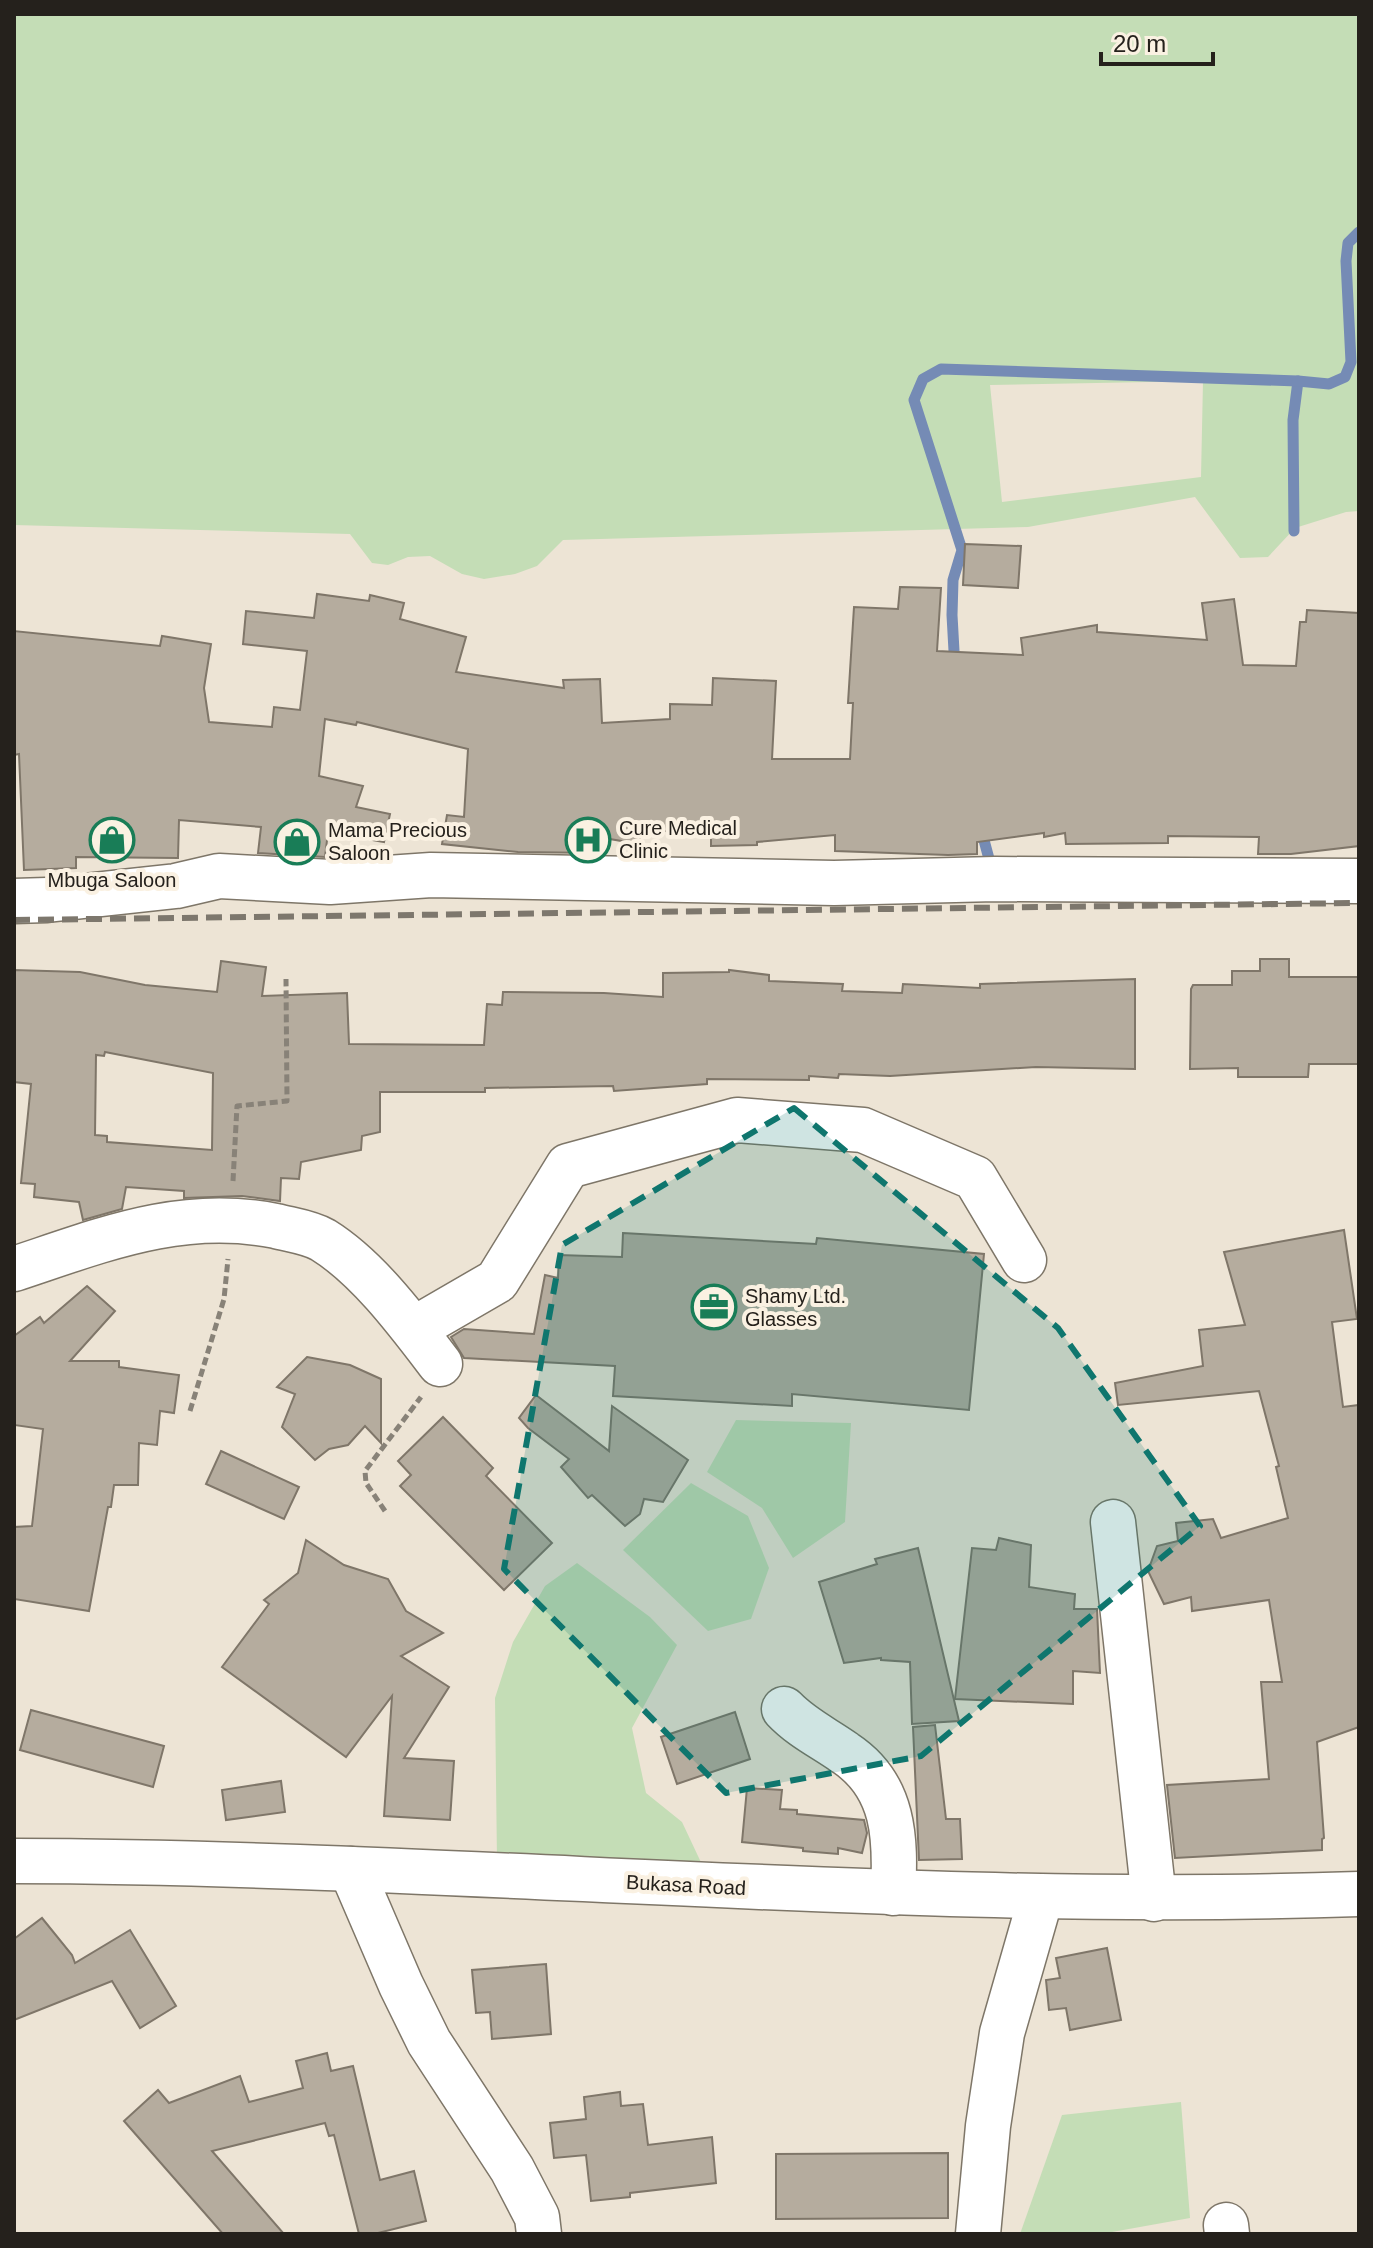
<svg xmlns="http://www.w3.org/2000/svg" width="1373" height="2248" font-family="Helvetica,sans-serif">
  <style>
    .green { fill: #c4ddb6; fill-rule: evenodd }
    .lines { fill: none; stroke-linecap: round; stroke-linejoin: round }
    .stream { stroke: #758bb5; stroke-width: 11 }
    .building { fill: #b5ac9e; stroke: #7f7669; stroke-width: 2; fill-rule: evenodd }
    .minor-casing { stroke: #7e7668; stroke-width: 47 }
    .path { stroke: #888278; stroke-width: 5; stroke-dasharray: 8 4; stroke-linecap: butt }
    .minor { stroke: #fff; stroke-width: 44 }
    .rail { stroke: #7d776d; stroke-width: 6; stroke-dasharray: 16 8; stroke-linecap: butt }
    .marked { fill: #0f766e; fill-opacity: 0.2; stroke: #0f766e; stroke-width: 6; stroke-dasharray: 16 10; stroke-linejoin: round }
    .labels { text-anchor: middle; stroke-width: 8; stroke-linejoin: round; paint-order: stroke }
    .poi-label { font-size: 20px; fill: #25211c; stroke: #faf1e2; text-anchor: start }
    .street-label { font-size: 20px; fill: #25211c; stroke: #faf1e2 }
  </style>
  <rect width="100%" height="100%" fill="#ede4d5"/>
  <g class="green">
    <path d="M 14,14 L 1359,14 L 1359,511 L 1346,512 L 1295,528 L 1268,557 L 1240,558 L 1195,497 L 1028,527 L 563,540 L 537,566 L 515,574 L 484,579 L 462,574 L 430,556 L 408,557 L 388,565 L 372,563 L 350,534 L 14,525 ZM 1203,381 L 1201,477 L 1002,502 L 990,385 Z"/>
    <path d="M 736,1420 L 851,1423 L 845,1522 L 793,1558 L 762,1508 L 707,1472 Z"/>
    <path d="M 691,1483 L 748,1516 L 769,1568 L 751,1619 L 708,1631 L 623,1550 Z"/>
    <path d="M 577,1563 L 650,1617 L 677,1645 L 632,1728 L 646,1793 L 682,1822 L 706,1873 L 497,1861 L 495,1698 L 513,1642 L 545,1586 Z"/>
    <path d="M 1181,2102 L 1190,2218 L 1101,2234 L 1020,2234 L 1062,2115 Z"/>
  </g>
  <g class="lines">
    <g class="stream">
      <path d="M 1294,531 L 1293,420 L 1298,381"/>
      <path d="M 951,664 L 954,651 L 952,615 L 953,580 L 962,550 L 914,400 L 923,379 L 941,369 L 1298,381 L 1329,384 L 1345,377 L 1351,362 L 1346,261 L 1348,243 L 1359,232"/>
      <path d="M 981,829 L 992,870"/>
    </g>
  </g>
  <g class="building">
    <path d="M 965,544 L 1021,546 L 1018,588 L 963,585 Z"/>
    <path d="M 900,587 L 941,588 L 937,651 L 1023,655 L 1021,638 L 1097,625 L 1097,632 L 1207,640 L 1202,603 L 1234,599 L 1243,665 L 1296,666 L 1300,622 L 1306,622 L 1307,610 L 1359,613 L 1359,846 L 1291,854 L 1258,854 L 1259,837 L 1168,836 L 1168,843 L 1066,844 L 1065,833 L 1044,837 L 1044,833 L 977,842 L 977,854 L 948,855 L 835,851 L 835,835 L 757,842 L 757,845 L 711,846 L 711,833 L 641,830 L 639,844 L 598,837 L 598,853 L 518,852 L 442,844 L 447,815 L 464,817 L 468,749 L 357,722 L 356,725 L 325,719 L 319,776 L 363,786 L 356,807 L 390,814 L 384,842 L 328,832 L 325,857 L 258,853 L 261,827 L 179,820 L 178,858 L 76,857 L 76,868 L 24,870 L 19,754 L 14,755 L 14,631 L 160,646 L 162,636 L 211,644 L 204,688 L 209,722 L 272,727 L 274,707 L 300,710 L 307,651 L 243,644 L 246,611 L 314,618 L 317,594 L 369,601 L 370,595 L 404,603 L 400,619 L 466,637 L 456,672 L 564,688 L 563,680 L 600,679 L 602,723 L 670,719 L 670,704 L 712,705 L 713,678 L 776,681 L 772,759 L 850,759 L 853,703 L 848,703 L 854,607 L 898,609 Z"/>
    <path d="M 1260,959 L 1289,959 L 1289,977 L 1358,977 L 1359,1064 L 1309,1064 L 1308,1077 L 1238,1077 L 1238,1068 L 1190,1069 L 1191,989 L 1193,985 L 1232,985 L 1232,971 L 1260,971 Z"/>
    <path d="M 221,961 L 266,967 L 262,996 L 347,993 L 349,1044 L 484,1045 L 487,1004 L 502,1005 L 503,992 L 604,993 L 663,997 L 663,973 L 729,972 L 729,970 L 769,975 L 769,981 L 843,984 L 842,991 L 902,993 L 903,984 L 980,988 L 980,984 L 1135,979 L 1135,1069 L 1036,1067 L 890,1076 L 839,1074 L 838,1078 L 809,1076 L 809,1080 L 707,1079 L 707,1084 L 614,1091 L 613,1086 L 485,1088 L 485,1092 L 380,1092 L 380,1132 L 362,1136 L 361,1150 L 301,1162 L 299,1179 L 281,1178 L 280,1201 L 242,1196 L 184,1198 L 184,1191 L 126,1187 L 122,1209 L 83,1220 L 79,1202 L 34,1197 L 35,1184 L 21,1183 L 31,1084 L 14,1082 L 14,970 L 80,972 L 145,985 L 217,992 ZM 105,1052 L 213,1073 L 212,1150 L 107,1142 L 107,1136 L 95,1135 L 96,1055 L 104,1056 Z"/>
    <path d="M 1344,1230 L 1357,1319 L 1332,1322 L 1343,1407 L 1359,1405 L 1359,1727 L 1317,1742 L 1324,1838 L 1322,1839 L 1322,1850 L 1175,1858 L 1167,1785 L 1269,1779 L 1261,1682 L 1282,1682 L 1269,1600 L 1192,1611 L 1191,1597 L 1164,1604 L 1148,1571 L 1157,1546 L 1178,1541 L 1176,1523 L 1213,1519 L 1221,1538 L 1288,1518 L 1276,1467 L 1279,1466 L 1259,1391 L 1118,1405 L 1115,1383 L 1203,1366 L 1199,1330 L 1245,1325 L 1224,1252 Z"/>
    <path d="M 623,1233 L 816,1244 L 817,1238 L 984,1254 L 969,1410 L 792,1394 L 792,1406 L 613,1396 L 615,1366 L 464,1358 L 451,1337 L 464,1329 L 534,1334 L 545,1275 L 558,1278 L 559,1255 L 622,1257 Z"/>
    <path d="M 87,1286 L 115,1311 L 70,1361 L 119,1361 L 119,1367 L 179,1375 L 174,1413 L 160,1411 L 157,1445 L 139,1443 L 138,1485 L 114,1485 L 111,1507 L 108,1507 L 89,1611 L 14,1599 L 14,1527 L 32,1526 L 43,1429 L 14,1425 L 14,1336 L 40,1317 L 44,1323 Z"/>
    <path d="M 307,1357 L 350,1365 L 381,1379 L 381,1443 L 365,1426 L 348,1445 L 329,1449 L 315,1460 L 282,1427 L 295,1394 L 277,1387 Z"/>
    <path d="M 536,1395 L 609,1451 L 612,1406 L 688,1460 L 663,1502 L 644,1499 L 640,1514 L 625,1526 L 592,1495 L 588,1498 L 561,1467 L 569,1459 L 528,1428 L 519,1418 Z"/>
    <path d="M 443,1417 L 493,1468 L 486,1476 L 552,1543 L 504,1590 L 400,1486 L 411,1475 L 398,1461 Z"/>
    <path d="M 221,1451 L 299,1487 L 284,1519 L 206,1484 Z"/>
    <path d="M 999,1538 L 1031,1545 L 1029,1587 L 1075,1594 L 1074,1609 L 1097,1609 L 1100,1673 L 1073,1671 L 1073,1704 L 955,1699 L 972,1548 L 996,1550 Z"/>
    <path d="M 306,1540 L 344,1565 L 388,1579 L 406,1611 L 443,1633 L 401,1656 L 449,1687 L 404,1758 L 454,1761 L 450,1820 L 384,1816 L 392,1696 L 346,1757 L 222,1667 L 269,1604 L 264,1600 L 298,1573 Z"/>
    <path d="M 918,1548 L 959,1721 L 912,1724 L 910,1662 L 881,1660 L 881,1658 L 844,1663 L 819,1582 L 877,1564 L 875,1559 Z"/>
    <path d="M 31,1710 L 164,1746 L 153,1787 L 20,1750 Z"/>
    <path d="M 735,1712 L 750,1759 L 677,1784 L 661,1737 Z"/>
    <path d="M 935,1725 L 946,1819 L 960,1819 L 962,1859 L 919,1860 L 913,1727 Z"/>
    <path d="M 281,1781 L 285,1812 L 226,1820 L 222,1790 Z"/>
    <path d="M 747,1788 L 782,1790 L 780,1809 L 797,1810 L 797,1814 L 864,1820 L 867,1833 L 862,1853 L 838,1848 L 838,1854 L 803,1851 L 803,1848 L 742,1842 Z"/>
    <path d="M 42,1918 L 72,1955 L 75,1963 L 130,1930 L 176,2006 L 140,2028 L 112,1981 L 14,2020 L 14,1939 Z"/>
    <path d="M 1107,1948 L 1121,2020 L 1070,2030 L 1066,2008 L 1049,2010 L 1046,1980 L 1060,1978 L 1056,1958 Z"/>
    <path d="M 546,1964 L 551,2034 L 492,2039 L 490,2012 L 476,2013 L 472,1970 Z"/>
    <path d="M 327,2053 L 331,2071 L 353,2066 L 380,2180 L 414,2171 L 426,2221 L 374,2234 L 359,2234 L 334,2135 L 329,2136 L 325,2123 L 212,2151 L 284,2234 L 223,2234 L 124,2121 L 158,2090 L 169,2103 L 240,2076 L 249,2102 L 303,2088 L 296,2061 Z"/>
    <path d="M 620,2092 L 621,2106 L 643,2104 L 648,2145 L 712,2137 L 716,2183 L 630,2193 L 630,2197 L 591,2201 L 586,2155 L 554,2158 L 550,2123 L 586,2119 L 584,2097 Z"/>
    <path d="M 948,2153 L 948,2218 L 776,2219 L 776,2154 Z"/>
  </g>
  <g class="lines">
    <g class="minor-casing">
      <g id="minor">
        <path d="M 14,901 L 47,900 L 176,886 L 219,876 L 330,882 L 431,875 L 834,883 L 995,879 L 1359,881"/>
        <path d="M 14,1269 C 102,1240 181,1207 276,1226 C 291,1230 309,1232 323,1240 C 368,1268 408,1322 440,1364"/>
        <path d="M 414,1329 L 497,1281 L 568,1166 L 737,1120 L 863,1130 L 975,1178 L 1024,1260"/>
        <path d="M 1113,1522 L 1154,1899"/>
        <path d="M 784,1709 C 802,1728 824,1738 845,1753 C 895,1786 896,1839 893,1893"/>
        <path d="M 14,1861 C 463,1862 910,1910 1359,1894"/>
        <path d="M 351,1869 L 401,1985 L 429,2042 L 512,2169 L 537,2217 L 539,2234"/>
        <path d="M 1226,2225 L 1227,2234"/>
        <path d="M 978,2234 L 988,2126 L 1002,2033 L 1041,1897"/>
      </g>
    </g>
    <g class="path">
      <path d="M 233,1181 L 237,1106 L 287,1101 L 286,979"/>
      <path d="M 190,1411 L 224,1299 L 228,1259"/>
      <path d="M 385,1511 L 366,1483 L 365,1471 L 421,1397"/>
    </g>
    <use href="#minor" class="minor"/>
    <path class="rail" d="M 14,920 L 1359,903"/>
  </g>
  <path class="marked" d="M 794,1108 L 1058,1328 L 1200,1526 L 921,1756 L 726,1793 L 504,1569 L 562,1245 Z"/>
  <defs>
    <g id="shop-ring" transform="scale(2.3)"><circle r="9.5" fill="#faf1e2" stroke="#197d57" stroke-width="1.5"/><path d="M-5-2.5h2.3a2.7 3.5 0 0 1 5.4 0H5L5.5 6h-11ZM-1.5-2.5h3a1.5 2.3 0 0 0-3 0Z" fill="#197d57"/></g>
    <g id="hospital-ring" transform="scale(2.3)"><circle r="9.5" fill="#faf1e2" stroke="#197d57" stroke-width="1.5"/><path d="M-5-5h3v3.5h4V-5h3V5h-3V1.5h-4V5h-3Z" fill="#197d57"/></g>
    <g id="office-ring" transform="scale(2.3)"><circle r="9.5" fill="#faf1e2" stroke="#197d57" stroke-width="1.5"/><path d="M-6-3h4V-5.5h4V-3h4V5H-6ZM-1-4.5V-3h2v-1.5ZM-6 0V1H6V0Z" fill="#197d57"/></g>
  </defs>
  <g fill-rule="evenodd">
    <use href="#shop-ring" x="112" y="840"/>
    <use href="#hospital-ring" x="588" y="840"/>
    <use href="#shop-ring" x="297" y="842"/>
    <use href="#office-ring" x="714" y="1307"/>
  </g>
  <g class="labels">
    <g class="poi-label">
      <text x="619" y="835">Cure Medical<tspan x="619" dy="23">Clinic</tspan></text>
      <text x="328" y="837">Mama Precious<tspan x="328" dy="23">Saloon</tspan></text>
      <text x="112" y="887" text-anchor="middle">Mbuga Saloon</text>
      <text x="745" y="1303">Shamy Ltd.<tspan x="745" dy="23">Glasses</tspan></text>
    </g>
    <g class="street-label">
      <text transform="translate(686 1885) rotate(3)" y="7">Bukasa Road</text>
    </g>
  </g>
  <rect width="1373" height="2248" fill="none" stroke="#25211c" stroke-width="32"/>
  <path d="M1101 52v12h112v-12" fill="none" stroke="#25211c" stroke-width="4"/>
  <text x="1113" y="52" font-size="24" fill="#25211c" stroke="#faf1e2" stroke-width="6" paint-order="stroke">20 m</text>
</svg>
